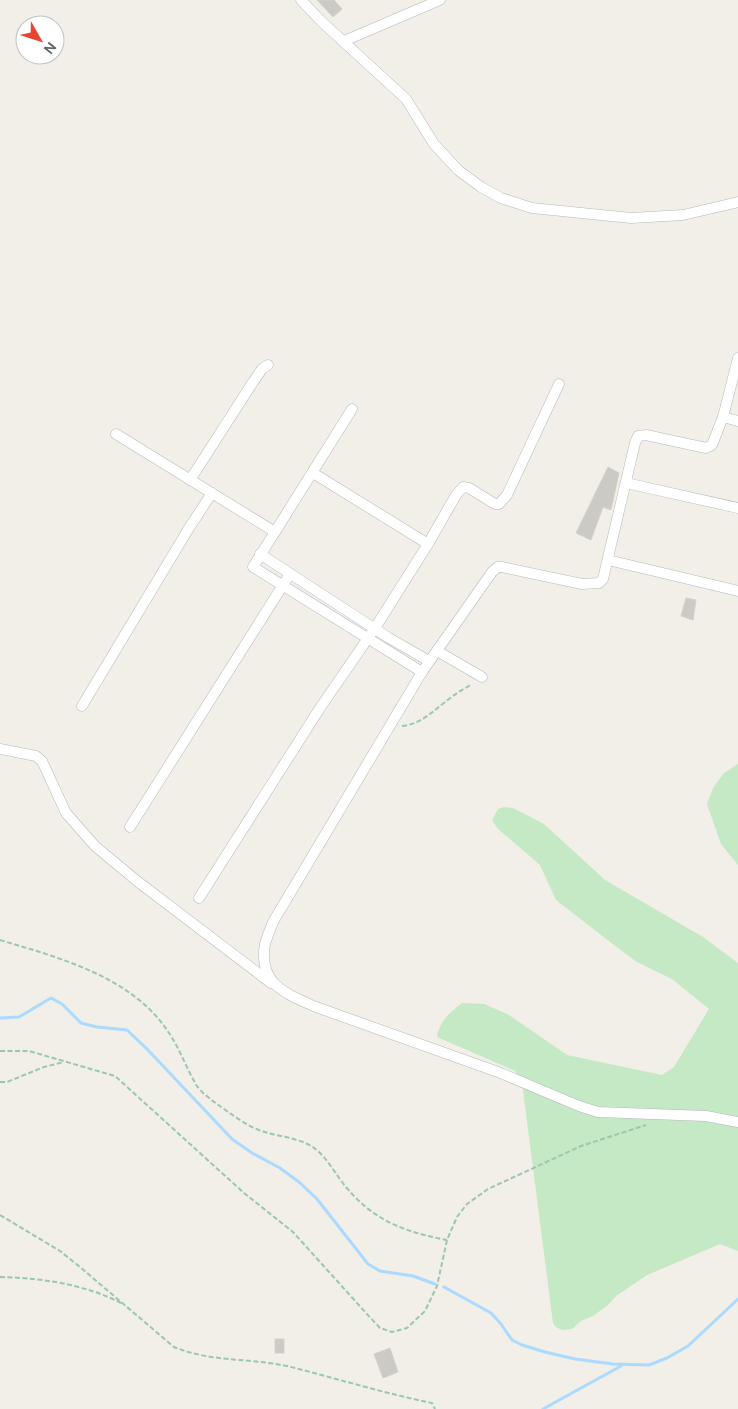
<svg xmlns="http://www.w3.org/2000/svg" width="738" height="1409" font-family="'DM Sans',sans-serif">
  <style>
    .green { fill: #c5e8c5 }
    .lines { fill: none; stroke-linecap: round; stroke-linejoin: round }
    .stream { stroke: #aadaff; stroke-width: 3 }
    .building { fill: #cccac5; stroke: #d6d1c6 }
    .minor-casing { stroke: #b5b8bc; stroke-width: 11 }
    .path { stroke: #9cc7a9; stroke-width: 2; stroke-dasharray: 5 2.5; stroke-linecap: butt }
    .minor { stroke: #fff; stroke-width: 10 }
  </style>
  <rect width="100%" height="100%" fill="#f1efe8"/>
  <g class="green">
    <path d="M 738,764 L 738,865 L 721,844 L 707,804 L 713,788 L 724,773 Z"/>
    <path d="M 504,807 L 513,808 L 544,824 L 605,880 L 703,937 L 738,963 L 738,1251 L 720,1244 L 647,1275 L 616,1296 L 608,1305 L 593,1316 L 581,1321 L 572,1329 L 562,1330 L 556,1327 L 553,1323 L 523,1090 L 515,1071 L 437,1037 C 440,1021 449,1013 462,1003 L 484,1004 L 509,1015 L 567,1055 L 662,1075 L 674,1067 L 709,1009 L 672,979 L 637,962 L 618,948 L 556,900 L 540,865 L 498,829 L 492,820 L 498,809 Z"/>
  </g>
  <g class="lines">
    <g class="stream">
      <path d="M 0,1018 L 19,1017 L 51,998 L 62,1004 L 81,1023 L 97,1027 L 127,1030 L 147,1049 L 232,1139 L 252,1153 L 280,1168 L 299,1182 L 317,1199 L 368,1264 L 380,1271 L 413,1276 L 435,1284"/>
      <path d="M 444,1287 L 491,1313 L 501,1324 L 512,1340 L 522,1345 L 545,1352 L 575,1359 L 613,1364 L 649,1365 L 667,1358 L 688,1346 L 738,1299"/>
      <path d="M 543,1409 L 621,1366"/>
    </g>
  </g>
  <g class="building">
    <path d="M 317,0 L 334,0 L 342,9 L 333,17 Z"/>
    <path d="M 608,467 L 619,473 L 611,510 L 603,507 L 591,540 L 576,533 Z"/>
    <path d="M 686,598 L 696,600 L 693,620 L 681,616 Z"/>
    <rect x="275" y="1339" width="9" height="14"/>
    <path d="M 390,1348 L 398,1372 L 383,1378 L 374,1354 Z"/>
  </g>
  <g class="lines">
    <g class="minor-casing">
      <g id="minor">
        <path d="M 301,0 L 322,22 L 406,99 L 434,144 L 458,170 L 481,187 L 501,198 L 532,208 L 631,218 L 683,215 L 738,202"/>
        <path d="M 344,41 L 440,0"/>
        <path d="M 738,358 L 723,417 L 712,445 L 706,448 L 646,435 L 638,436 L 635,443 L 603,579 L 599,583 L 582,584 L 502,567 L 498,567 L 492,572 L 422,672 L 273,922 C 270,929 267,937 265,944 C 258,984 286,994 316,1007 L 498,1072 L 579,1106 L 598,1112 L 706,1116 L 738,1122"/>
        <path d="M 352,409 L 253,567 L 422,672"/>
        <path d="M 723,417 L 738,421"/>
        <path d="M 116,434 L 275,532"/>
        <path d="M 313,473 L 428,544"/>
        <path d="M 190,480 L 253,382 L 262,369 L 268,365"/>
        <path d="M 626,483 L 738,508"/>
        <path d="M 260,554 L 389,638 L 429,661"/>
        <path d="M 608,560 L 738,591"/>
        <path d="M 437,651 L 482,677"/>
        <path d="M 82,706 L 189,528 L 212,493"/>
        <path d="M 0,749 L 36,756 L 42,761 L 66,813 L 95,846 L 137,881 L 271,983"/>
        <path d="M 130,827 L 290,574"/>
        <path d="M 199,898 L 320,708 L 375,628 L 428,544 L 456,495 L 463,487 L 469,488 L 495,504 L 499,504 L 507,495 L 559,384"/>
      </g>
    </g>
    <g class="path">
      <path d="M 402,726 C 422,724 434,710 449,699 C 456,693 464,689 472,684"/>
      <path d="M 0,940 C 60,958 133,977 169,1033 C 180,1049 187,1070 197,1086 C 202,1093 210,1099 217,1104 C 230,1113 246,1126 262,1131 C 281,1138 302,1137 318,1151 C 329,1161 336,1175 346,1187 C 374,1221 405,1232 447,1240"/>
      <path d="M 0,1051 L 29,1051 L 115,1076 L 244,1193 L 293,1232 L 366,1313 L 380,1328 L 392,1332 L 407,1328 L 425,1311 L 437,1286 L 447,1240 L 457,1217 L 467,1204 L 488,1189 L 527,1171 L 581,1146 L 646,1125"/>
      <path d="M 0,1082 L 7,1082 L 44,1067 L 64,1062"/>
      <path d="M 0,1215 L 60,1251 L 80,1267 L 174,1347 C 210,1362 249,1358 287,1366 C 335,1378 383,1393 432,1403 L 435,1409"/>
      <path d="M 0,1277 C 41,1278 84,1284 121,1303"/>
    </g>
    <use href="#minor" class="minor"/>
  </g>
  <g transform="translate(40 40) rotate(129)"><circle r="24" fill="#ffffff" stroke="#bfc1c3"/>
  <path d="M0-4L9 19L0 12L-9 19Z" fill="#ea4335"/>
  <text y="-8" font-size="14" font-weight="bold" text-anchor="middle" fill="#5f6368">N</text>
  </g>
</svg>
